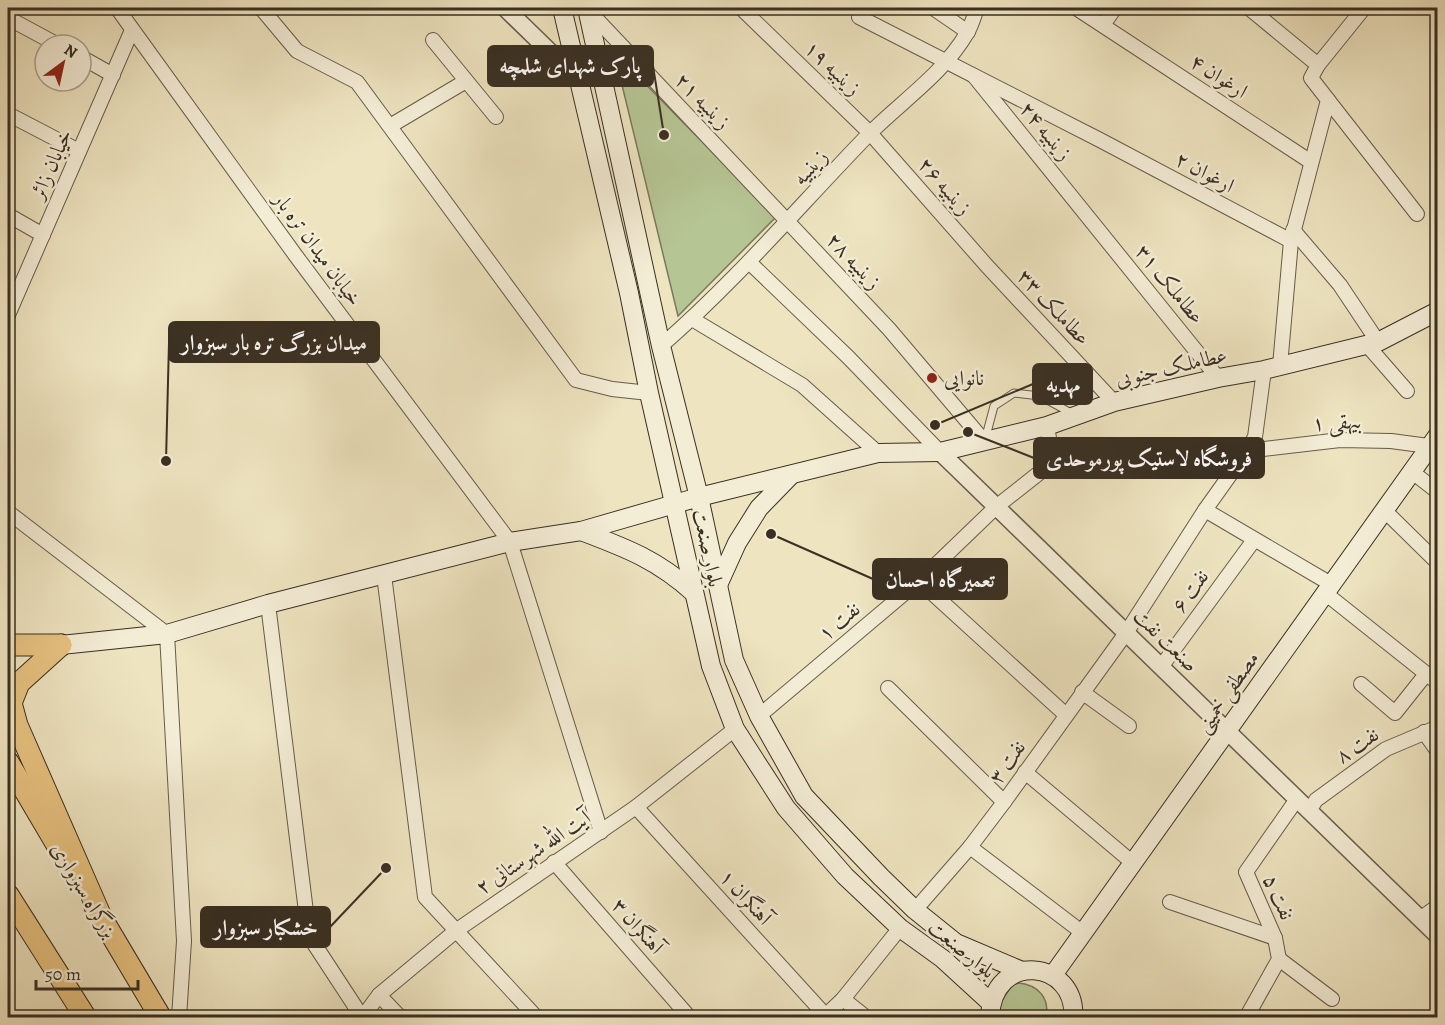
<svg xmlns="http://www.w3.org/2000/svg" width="1445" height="1025" font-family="Alegreya,Amiri,serif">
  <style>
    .green { fill: #b6c594; stroke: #787a5b; stroke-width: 1.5 }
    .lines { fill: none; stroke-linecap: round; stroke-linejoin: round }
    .service-casing { stroke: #665c4a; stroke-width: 9 }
    .minor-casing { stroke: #665c4a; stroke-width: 16 }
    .tertiary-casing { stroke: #665c4a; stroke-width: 19 }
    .secondary-casing { stroke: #392f22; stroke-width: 20 }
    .trunk-casing { stroke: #392f22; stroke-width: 23 }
    .service { stroke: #f4edd6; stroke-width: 7 }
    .minor { stroke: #f4edd6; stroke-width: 14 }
    .tertiary { stroke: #f4edd6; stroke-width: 16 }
    .secondary { stroke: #f4edd6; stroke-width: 18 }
    .trunk { stroke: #e7c280; stroke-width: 21 }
    .poi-dot { fill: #8f2418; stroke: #f4edd6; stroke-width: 2 }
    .labels { text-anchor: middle; stroke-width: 5; stroke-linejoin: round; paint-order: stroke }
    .street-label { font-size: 21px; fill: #392f22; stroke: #f4edd6 }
    .poi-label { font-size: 21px; fill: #392f22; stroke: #f4edd6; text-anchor: start }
    .leader { fill: none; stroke: #392f22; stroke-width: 2 }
    .callout-dot { fill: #392f22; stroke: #f4edd6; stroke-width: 2 }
    .callout { fill: #392f22; stroke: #392f22; stroke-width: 2 }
    .callout-label { font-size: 22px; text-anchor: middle; font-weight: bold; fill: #fff }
  </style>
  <rect width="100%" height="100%" fill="#eee4c0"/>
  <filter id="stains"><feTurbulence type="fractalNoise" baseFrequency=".00333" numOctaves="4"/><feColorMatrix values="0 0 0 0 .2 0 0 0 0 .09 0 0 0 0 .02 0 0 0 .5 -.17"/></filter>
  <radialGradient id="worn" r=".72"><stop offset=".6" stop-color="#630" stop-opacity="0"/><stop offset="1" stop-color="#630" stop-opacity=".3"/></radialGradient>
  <g class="green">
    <path d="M 614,52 L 776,217 L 678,316 Z"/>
    <path d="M 1019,983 C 1038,985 1050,998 1046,1017 L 996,1018 L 995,1011 L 1012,985 Z"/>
  </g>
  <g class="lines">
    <g class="service-casing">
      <path id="service" d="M 985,440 L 994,406 L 1014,393 L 1040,396 L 1071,413"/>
    </g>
    <g class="minor-casing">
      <g id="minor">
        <path d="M 117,8 L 296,256 L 510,542 L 601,832"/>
        <path d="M 261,8 L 297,51 L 357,82 L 576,380 L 612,389 L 649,393"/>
        <path d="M 741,8 L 870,133 L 987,266 L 1114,402"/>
        <path d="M 933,8 L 968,32"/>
        <path d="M 1076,8 L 1311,162"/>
        <path d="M 1249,8 L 1318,65"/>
        <path d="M 588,10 L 889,329 L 984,441"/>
        <path d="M 859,17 L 1100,140 L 1291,241"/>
        <path d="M 8,18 L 58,45"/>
        <path d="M 1103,25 L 1115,8"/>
        <path d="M 433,40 L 496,117"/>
        <path d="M 81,57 L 113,75"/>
        <path d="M 974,76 L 1218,378"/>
        <path d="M 1328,100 L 1417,214"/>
        <path d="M 8,114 L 79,151"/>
        <path d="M 390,126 L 466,81"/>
        <path d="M 8,215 L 43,235"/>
        <path d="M 1293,230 L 1340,285 L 1378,342"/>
        <path d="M 749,262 L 848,357 L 940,452"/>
        <path d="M 8,315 L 132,30"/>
        <path d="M 692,319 L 802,385 L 878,453"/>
        <path d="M 1367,345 L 1407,391"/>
        <path d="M 661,346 C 736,281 800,205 869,134 C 902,101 943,74 967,33 C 972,25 974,16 977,8"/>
        <path d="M 1280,366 L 1291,241 L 1328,100 L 1311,78 L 1318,65 L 1364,8"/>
        <path d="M 1047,426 L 1053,462"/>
        <path d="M 1411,471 L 1438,492"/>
        <path d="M 1205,510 L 1331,584"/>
        <path d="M 1384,510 L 1438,563"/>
        <path d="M 8,512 L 167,634 L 184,941 L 179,1018"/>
        <path d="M 384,575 L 425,897 L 537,1018"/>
        <path d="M 919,581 L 1066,715"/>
        <path d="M 1325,593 L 1438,683"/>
        <path d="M 268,604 L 309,936 L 362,1017"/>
        <path d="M 1161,667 L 1254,540"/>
        <path d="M 1361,684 L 1395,713 L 1426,674"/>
        <path d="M 888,688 L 1004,802"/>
        <path d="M 1082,692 L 1129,726"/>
        <path d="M 759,716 L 919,581 L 996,507 L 1053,462 L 1129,469 L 1173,466 L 1247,451 L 1340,440 L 1391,441 L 1436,447"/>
        <path d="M 1424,732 L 1438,752"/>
        <path d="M 1025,772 L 1133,863"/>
        <path d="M 636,807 L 826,1016"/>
        <path d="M 1309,811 L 1316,800 L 1386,749 L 1438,727"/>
        <path d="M 970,847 L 1083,933"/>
        <path d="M 554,862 L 690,1018"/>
        <path d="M 1170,902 L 1275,938"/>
        <path d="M 915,910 L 970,847 L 1004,802 L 1126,633 L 1205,510 L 1247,451 L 1255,437 L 1264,370"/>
        <path d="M 1420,919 L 1438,906"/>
        <path d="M 1279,959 L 1332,999"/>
        <path d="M 379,995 L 401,1018"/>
        <path d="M 843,999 L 867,1018"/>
        <path d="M 362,1018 L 379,995 L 457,930 L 636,807 L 735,729"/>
        <path d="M 823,1018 L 843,999 L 900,928"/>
        <path d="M 1246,1018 L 1279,959 L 1275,938 L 1246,872 L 1297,799"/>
      </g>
    </g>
    <g class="tertiary-casing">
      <g id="tertiary">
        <path d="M 505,8 L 581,82"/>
        <path d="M 940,452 L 1438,936"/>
      </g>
    </g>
    <g class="secondary-casing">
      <g id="secondary">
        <path d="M 562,8 L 629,293 L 649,393 L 711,666 L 735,729 L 786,808 L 845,876 L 900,928 L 943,959 L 990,1002"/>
        <path d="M 587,8 L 661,346 L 699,497 L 734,660 L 759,716 L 804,796 L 881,877 L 915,910 L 956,943 L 1022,971"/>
        <path d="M 581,531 C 626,548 658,560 694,593"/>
        <path d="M 718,585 L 737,543 L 759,508 L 791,475"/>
        <path d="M 61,645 L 167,634 L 268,604 L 510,542 L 581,531 L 699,497 L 878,453 L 940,452 L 1047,426 L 1114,402 L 1218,378 L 1264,370 L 1378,342 L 1438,311"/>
        <path d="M 1053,975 L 1438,435"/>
        <path d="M 990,1018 C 992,949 1078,960 1073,1018"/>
      </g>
    </g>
    <g class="trunk-casing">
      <g id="trunk">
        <path d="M 8,645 L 61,645"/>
        <path d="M 61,645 L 19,683 L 11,703 L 17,725 L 102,919"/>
        <path d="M 8,762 L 57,845"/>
        <path d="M 8,895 L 86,1018"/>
        <path d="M 95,907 L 161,1018"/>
      </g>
    </g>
    <use href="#service" class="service"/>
    <use href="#minor" class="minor"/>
    <use href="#tertiary" class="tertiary"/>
    <use href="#secondary" class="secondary"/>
    <use href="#trunk" class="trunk"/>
  </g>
  <circle class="poi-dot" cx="932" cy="378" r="6"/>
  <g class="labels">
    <g class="street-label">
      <text transform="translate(833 68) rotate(44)" y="7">زینبیه ۱۹</text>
      <text transform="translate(1219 76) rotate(33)" y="7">ارغوان ۴</text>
      <text transform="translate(703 101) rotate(46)" y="7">زینبیه ۲۱</text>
      <text transform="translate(1046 131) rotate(51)" y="7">زینبیه ۲۴</text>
      <text transform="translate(51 164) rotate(-66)" y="7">خیابان زائر</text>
      <text transform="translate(810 167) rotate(-47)" y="7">زینبیه</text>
      <text transform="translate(1205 172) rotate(28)" y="7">ارغوان ۲</text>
      <text transform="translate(945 186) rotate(49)" y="7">زینبیه ۲۶</text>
      <text transform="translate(318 249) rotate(54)" y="7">خیابان میدان تره بار</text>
      <text transform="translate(854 261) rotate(47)" y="7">زینبیه ۲۸</text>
      <text transform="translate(1170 284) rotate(51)" y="7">عطاملک ۳۱</text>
      <text transform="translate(1054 307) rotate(47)" y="7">عطاملک ۳۳</text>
      <text transform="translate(1171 367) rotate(-13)" y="7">عطاملک جنوبی</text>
      <text transform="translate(1337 422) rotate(-3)" y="7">بیهقی ۱</text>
      <text transform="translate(708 548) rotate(78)" y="7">بلوار صنعت</text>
      <text transform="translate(1190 591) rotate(-54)" y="7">نفت ۶</text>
      <text transform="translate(839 621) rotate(-40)" y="7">نفت ۱</text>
      <text transform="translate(1166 640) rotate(44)" y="7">صنعت نفت</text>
      <text transform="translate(1227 692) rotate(-55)" y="7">مصطفی خمینی</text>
      <text transform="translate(1357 745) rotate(-34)" y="7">نفت ۸</text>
      <text transform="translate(1007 762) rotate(-55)" y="7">نفت ۳</text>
      <text transform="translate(533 852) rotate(-34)" y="7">آیت الله شهرستانی ۲</text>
      <text transform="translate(84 890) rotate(59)" y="7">بزرگراه سبزواری</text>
      <text transform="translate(746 897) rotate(48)" y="7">آهنگران ۱</text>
      <text transform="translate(1279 897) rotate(66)" y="7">نفت ۵</text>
      <text transform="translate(638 926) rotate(49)" y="7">آهنگران ۳</text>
      <text transform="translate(962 949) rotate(39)" y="7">بلوار صنعت</text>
    </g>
    <g class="poi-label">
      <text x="944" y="385">نانوایی</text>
    </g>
  </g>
  <path class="leader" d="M664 135L653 66M166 461L169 342M935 425L1033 384M968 432L1034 458M771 534L873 579M386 868L330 927"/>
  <g class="callout-dot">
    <circle cx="664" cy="135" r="6"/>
    <circle cx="166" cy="461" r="6"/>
    <circle cx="935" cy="425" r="6"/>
    <circle cx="968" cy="432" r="6"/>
    <circle cx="771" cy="534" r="6"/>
    <circle cx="386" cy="868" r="6"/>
  </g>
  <g class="callout">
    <rect x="488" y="46" width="165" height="40" rx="6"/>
    <rect x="169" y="322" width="210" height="40" rx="6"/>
    <rect x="1033" y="364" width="59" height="40" rx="6"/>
    <rect x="1034" y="438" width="230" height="40" rx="6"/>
    <rect x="873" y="559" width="134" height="40" rx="6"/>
    <rect x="201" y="907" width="129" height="40" rx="6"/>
  </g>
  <g class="callout-label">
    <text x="570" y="73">پارک شهدای شلمچه</text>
    <text x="274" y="350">میدان بزرگ تره بار سبزوار</text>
    <text x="1063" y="392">مهدیه</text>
    <text x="1149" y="466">فروشگاه لاستیک پورموحدی</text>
    <text x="940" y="587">تعمیرگاه احسان</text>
    <text x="266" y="935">خشکبار سبزوار</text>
  </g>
  <rect width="1445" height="1025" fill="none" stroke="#eee4c0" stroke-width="30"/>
  <rect x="9" y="9" width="1427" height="1007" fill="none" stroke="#392f22" stroke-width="3"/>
  <rect x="15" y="15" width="1415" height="995" fill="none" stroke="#392f22" stroke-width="1.5"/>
  <g transform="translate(63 63) rotate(33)"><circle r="28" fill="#f4edd6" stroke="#a9a18e" stroke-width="1.5"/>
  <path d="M0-4.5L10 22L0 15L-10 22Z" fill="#8f2418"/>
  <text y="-9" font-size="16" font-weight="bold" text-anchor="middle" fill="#392f22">N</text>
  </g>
  <path d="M36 980v9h102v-9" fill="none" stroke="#392f22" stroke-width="3"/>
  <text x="45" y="980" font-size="18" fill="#392f22" stroke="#f4edd6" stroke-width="4.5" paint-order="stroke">50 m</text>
  <rect width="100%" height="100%" filter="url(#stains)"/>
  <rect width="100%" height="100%" fill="url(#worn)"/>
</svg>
